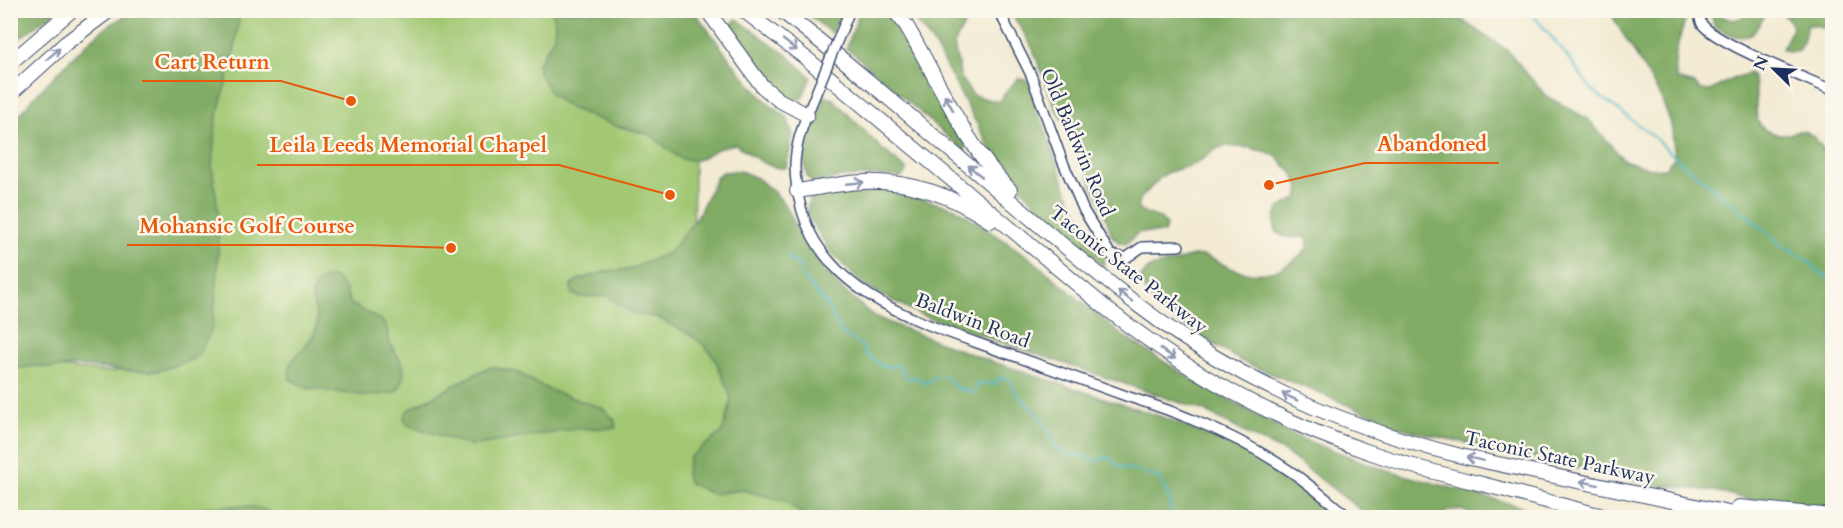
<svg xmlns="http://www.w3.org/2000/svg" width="1843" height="528" font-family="Cardo,serif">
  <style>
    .green { fill: #a2c873; stroke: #5e7c68; stroke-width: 1.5 }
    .forest { fill: #81ac65; stroke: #4e6e62; stroke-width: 1.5 }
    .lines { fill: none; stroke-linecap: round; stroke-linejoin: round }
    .stream { stroke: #4fb7cc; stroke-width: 2 }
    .minor-casing { stroke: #3b4b70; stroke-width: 12 }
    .highway-casing { stroke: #3b4b70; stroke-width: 16 }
    .minor { stroke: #fff; stroke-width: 9 }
    .highway { stroke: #fff; stroke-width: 14 }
    .minor-bridge-casing { stroke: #3b4b70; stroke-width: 12; stroke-linecap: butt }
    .minor-bridge { stroke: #fff; stroke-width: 9 }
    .oneway { stroke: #8d97ae }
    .labels { text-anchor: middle; stroke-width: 5; stroke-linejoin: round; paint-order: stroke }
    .street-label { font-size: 20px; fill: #1b2f5e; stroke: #fbf7ec }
    .leader { fill: none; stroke: #e8590c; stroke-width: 2 }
    .callout-dot { fill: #e8590c; stroke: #fbf7ec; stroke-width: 2 }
    .callout-label { font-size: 21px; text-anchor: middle; font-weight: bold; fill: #e8590c; stroke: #fbf7ec; stroke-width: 5; stroke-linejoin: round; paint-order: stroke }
  </style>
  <rect width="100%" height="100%" fill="#fbf7ec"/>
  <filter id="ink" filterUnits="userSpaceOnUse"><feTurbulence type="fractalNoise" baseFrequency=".0167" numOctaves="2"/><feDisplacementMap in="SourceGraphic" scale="12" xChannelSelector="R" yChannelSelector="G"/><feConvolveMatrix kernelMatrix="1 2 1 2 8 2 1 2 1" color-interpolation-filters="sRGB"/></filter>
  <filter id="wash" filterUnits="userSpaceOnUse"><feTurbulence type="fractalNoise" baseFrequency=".008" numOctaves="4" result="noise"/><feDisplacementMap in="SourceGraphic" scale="24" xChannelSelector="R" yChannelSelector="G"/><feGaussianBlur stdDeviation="1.35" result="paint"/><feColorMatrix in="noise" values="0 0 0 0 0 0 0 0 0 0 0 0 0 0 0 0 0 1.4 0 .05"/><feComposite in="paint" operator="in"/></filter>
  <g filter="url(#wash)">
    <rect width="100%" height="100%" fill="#f3ebd3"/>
    <path class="green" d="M 218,10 L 583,10 L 694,150 L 693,298 L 863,518 L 11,518 L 11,363 L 110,372 L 176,358 L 207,183 Z"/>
    <g class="forest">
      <path d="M 20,11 L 56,11 L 20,38 L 11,48 L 11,23 Z"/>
      <path d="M 134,11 L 240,11 L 233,58 L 216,120 L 212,166 L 219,219 L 217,284 L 212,328 L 200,353 L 193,359 L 158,371 L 131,371 L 78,366 L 51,368 L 38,366 L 11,369 L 11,126 L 33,98 L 89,41 L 109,25 Z"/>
      <path d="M 552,11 L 694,11 L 731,61 L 758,93 L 770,105 L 787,117 L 793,135 L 786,168 C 768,170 750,154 735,144 L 719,148 L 698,160 L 681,159 L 649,134 L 616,126 L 570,108 L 550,93 L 539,72 L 538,64 L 554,37 L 555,21 Z"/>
      <path d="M 803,11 L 842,11 L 832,33 Z"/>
      <path d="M 860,11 L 885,11 L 895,23 L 966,139 L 965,152 L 853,53 L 846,49 Z"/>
      <path d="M 907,11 L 925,11 L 941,18 L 957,14 L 967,19 L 954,45 L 961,79 L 973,95 L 998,102 L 1018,78 L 1028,81 L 1068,193 L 1088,232 L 1105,254 L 1103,266 L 1042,211 L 996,159 L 933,43 Z"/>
      <path d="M 1009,11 L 1453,11 L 1465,22 L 1507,50 L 1546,96 L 1588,119 L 1624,160 L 1651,169 L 1665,168 L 1675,157 L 1671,124 L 1660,95 L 1611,14 L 1611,11 L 1689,11 C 1681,32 1671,57 1677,79 L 1694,84 L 1701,90 L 1710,91 L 1732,79 L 1750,73 C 1762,88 1750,115 1762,127 C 1767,133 1781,135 1789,134 C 1796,132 1799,129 1807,132 C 1817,137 1822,148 1828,157 L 1832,157 L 1832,507 L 1788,506 L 1768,504 L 1715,491 L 1657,485 L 1412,431 L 1381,421 L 1375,416 L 1243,362 L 1169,317 C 1157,307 1142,294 1141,277 C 1148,267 1156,265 1168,263 C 1180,262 1192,253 1204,256 C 1214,258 1223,266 1233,269 C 1264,280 1287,270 1308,248 L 1307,237 C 1300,237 1289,238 1283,236 C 1271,232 1273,215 1280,208 C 1285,204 1291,202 1297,199 L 1300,190 L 1294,175 L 1276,156 L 1252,148 L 1226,146 L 1218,148 L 1195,164 L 1169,172 L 1162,176 L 1138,201 L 1138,210 L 1162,219 L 1166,225 L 1164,233 L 1139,232 L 1126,244 L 1118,242 L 1112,236 L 1101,204 L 1090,181 L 1082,156 L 1055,108 L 1032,47 L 1020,26 Z"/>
      <path d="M 1711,11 C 1730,19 1732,26 1750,11 L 1768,11 C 1763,17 1757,30 1751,34 C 1740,42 1723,31 1714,26 Z"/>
      <path d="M 1780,11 L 1813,11 L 1832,16 L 1832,30 L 1815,25 L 1807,25 L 1803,43 L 1798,50 L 1789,52 L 1782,49 L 1793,28 L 1790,21 Z"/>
      <path d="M 737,19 L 787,55 L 811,77 L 802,98 L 795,101 C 771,90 743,49 730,26 Z"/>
      <path d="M 824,96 L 833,99 L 881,148 L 907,170 L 902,177 C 871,174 842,175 813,183 L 807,177 L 804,160 Z"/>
      <path d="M 740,171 L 757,178 L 776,194 L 787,208 L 800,234 L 820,265 L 844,291 L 871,314 L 887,322 L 984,359 L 1168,419 L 1239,449 L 1298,484 L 1339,517 L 805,517 L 786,501 L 742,490 L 712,494 L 689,483 L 686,475 L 689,458 L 722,432 L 730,407 L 731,398 L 728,389 L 714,357 L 703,344 L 688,333 L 656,317 L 638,315 L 630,312 L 607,296 L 580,297 L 572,294 L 571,285 L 578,280 L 604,272 L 631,269 L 670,252 L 697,217 L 716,178 L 722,172 Z"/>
      <path d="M 885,189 L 955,208 L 1029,257 L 1120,334 L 1193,380 L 1297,437 L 1385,470 L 1560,517 L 1472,517 L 1471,514 C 1460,509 1450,507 1440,517 L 1370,517 L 1285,452 L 1253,437 L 1205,411 L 921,315 L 864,286 L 831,252 L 810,220 L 807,212 L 808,204 L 812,197 L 829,192 Z"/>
      <path d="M 326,278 L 334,277 L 345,289 L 351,304 L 381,320 L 386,326 L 390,343 L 403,365 L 404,374 L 399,388 L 393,393 L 368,396 L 307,388 L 290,379 C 290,375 289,368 290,365 C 295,352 315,342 317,324 C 318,306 301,289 326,278 Z"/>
      <path d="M 494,367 L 518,373 L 549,390 L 602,408 L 614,419 L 616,428 L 574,429 L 471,446 L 408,425 L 404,418 L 408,410 L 485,369 Z"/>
      <path d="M 234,506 C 252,506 265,508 282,517 L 153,517 L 207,507 Z"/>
    </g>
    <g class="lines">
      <g class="stream">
        <path d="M 1529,10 L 1564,52 L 1592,90 L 1653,136 L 1675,157 L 1771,235 L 1782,246 L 1804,258 L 1832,282"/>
        <path d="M 786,254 L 791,261 L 799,265 L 804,278 L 828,307 L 842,333 L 860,344 L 867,355 L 884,367 L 899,365 L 906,377 L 911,379 L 915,377 L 926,383 C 929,382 931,379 934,377 C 945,370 951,385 959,390 L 963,388 L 971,393 L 975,391 L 978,383 L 995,384 L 1001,377 L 1009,380 L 1018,395 L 1042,419 L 1057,449 L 1074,456 L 1083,455 L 1097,461 L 1106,457 L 1111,459 L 1119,467 L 1139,471 L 1160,479 L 1168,495 L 1173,518"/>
      </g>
    </g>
  </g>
  <g filter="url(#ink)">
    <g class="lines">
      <g class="minor-casing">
        <g id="minor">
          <path d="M 996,10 L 1000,13 L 1031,75 L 1062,160 L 1084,211 L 1111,255 L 1126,258 L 1142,247 L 1179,246"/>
          <path d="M 1698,10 C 1699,14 1700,20 1702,24 C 1715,43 1808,79 1832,90"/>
          <path d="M 841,32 L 850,10"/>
          <path d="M 816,93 C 808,113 799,132 796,153 C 793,172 797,193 802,211 C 827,296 923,323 997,350 C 1041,365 1085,381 1129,397 C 1151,404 1172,411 1193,420 C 1226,433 1264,453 1293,473 C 1313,487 1331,503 1350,518"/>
        </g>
      </g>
      <g class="highway-casing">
        <g id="highway">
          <path d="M 707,10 L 762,86 L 779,100 L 807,115"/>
          <path d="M 743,10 L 807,59 L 1107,309 C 1186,371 1274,420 1369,452 C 1406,465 1444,475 1482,484 C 1525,495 1567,507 1610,518"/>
          <path d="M 780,10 C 823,42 863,77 904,111 C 951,151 999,191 1046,231 C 1100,275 1153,321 1213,356 C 1291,403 1376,435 1465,457 L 1752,518"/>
          <path d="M 894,10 L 906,25 C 939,81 964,144 1010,190"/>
          <path d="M 10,63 L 72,10"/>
          <path d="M 10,94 L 66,43 L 110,10"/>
          <path d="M 797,191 C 819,188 841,183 863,182 C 909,180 953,196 990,221"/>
          <path d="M 1739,507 L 1832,516"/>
        </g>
      </g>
      <use href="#minor" class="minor"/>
      <use href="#highway" class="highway"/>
      <g class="minor-bridge-casing">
        <path id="minor-bridge" d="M 816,93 L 841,32"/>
      </g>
      <use href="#minor-bridge" class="minor-bridge"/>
    </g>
    <defs><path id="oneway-shaft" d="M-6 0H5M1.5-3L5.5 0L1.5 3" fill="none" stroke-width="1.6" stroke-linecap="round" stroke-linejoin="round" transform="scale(1.5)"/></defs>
    <g class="oneway">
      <use href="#oneway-shaft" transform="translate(790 45) rotate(38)"/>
      <use href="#oneway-shaft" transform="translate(53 54) rotate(-41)"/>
      <use href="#oneway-shaft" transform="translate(949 103) rotate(-119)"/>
      <use href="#oneway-shaft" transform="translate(975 171) rotate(-140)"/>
      <use href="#oneway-shaft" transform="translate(855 183) rotate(-5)"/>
      <use href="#oneway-shaft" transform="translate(1125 296) rotate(-142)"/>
      <use href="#oneway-shaft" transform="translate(1168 354) rotate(33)"/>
      <use href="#oneway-shaft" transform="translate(1290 397) rotate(-155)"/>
      <use href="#oneway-shaft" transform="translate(1475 459) rotate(-168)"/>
      <use href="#oneway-shaft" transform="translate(1589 483) rotate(-168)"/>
    </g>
  </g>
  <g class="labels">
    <g class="street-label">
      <text transform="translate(1078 142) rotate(67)" y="7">Old Baldwin Road</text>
      <text transform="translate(1129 269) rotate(38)" y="7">Taconic State Parkway</text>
      <text transform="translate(973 320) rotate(21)" y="7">Baldwin Road</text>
      <text transform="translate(1560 457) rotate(12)" y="7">Taconic State Parkway</text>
    </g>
  </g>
  <path class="leader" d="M351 101L281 81H142M1269 185L1365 163H1499M670 195L559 165H257M451 248L367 245H127"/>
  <g class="callout-dot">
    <circle cx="351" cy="101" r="6"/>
    <circle cx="1269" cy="185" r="6"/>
    <circle cx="670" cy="195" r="6"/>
    <circle cx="451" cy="248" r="6"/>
  </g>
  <g class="callout-label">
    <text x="212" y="69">Cart Return</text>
    <text x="1432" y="151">Abandoned</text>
    <text x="408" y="152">Leila Leeds Memorial Chapel</text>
    <text x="247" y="233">Mohansic Golf Course</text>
  </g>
  <rect width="1843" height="528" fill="none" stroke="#fbf7ec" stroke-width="36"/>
  <g transform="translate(1774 69) rotate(294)" stroke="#fbf7ec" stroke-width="4.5" paint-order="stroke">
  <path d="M0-4.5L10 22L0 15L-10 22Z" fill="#1b2f5e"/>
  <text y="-9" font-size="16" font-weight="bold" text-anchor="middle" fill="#1b2f5e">N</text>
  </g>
</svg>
